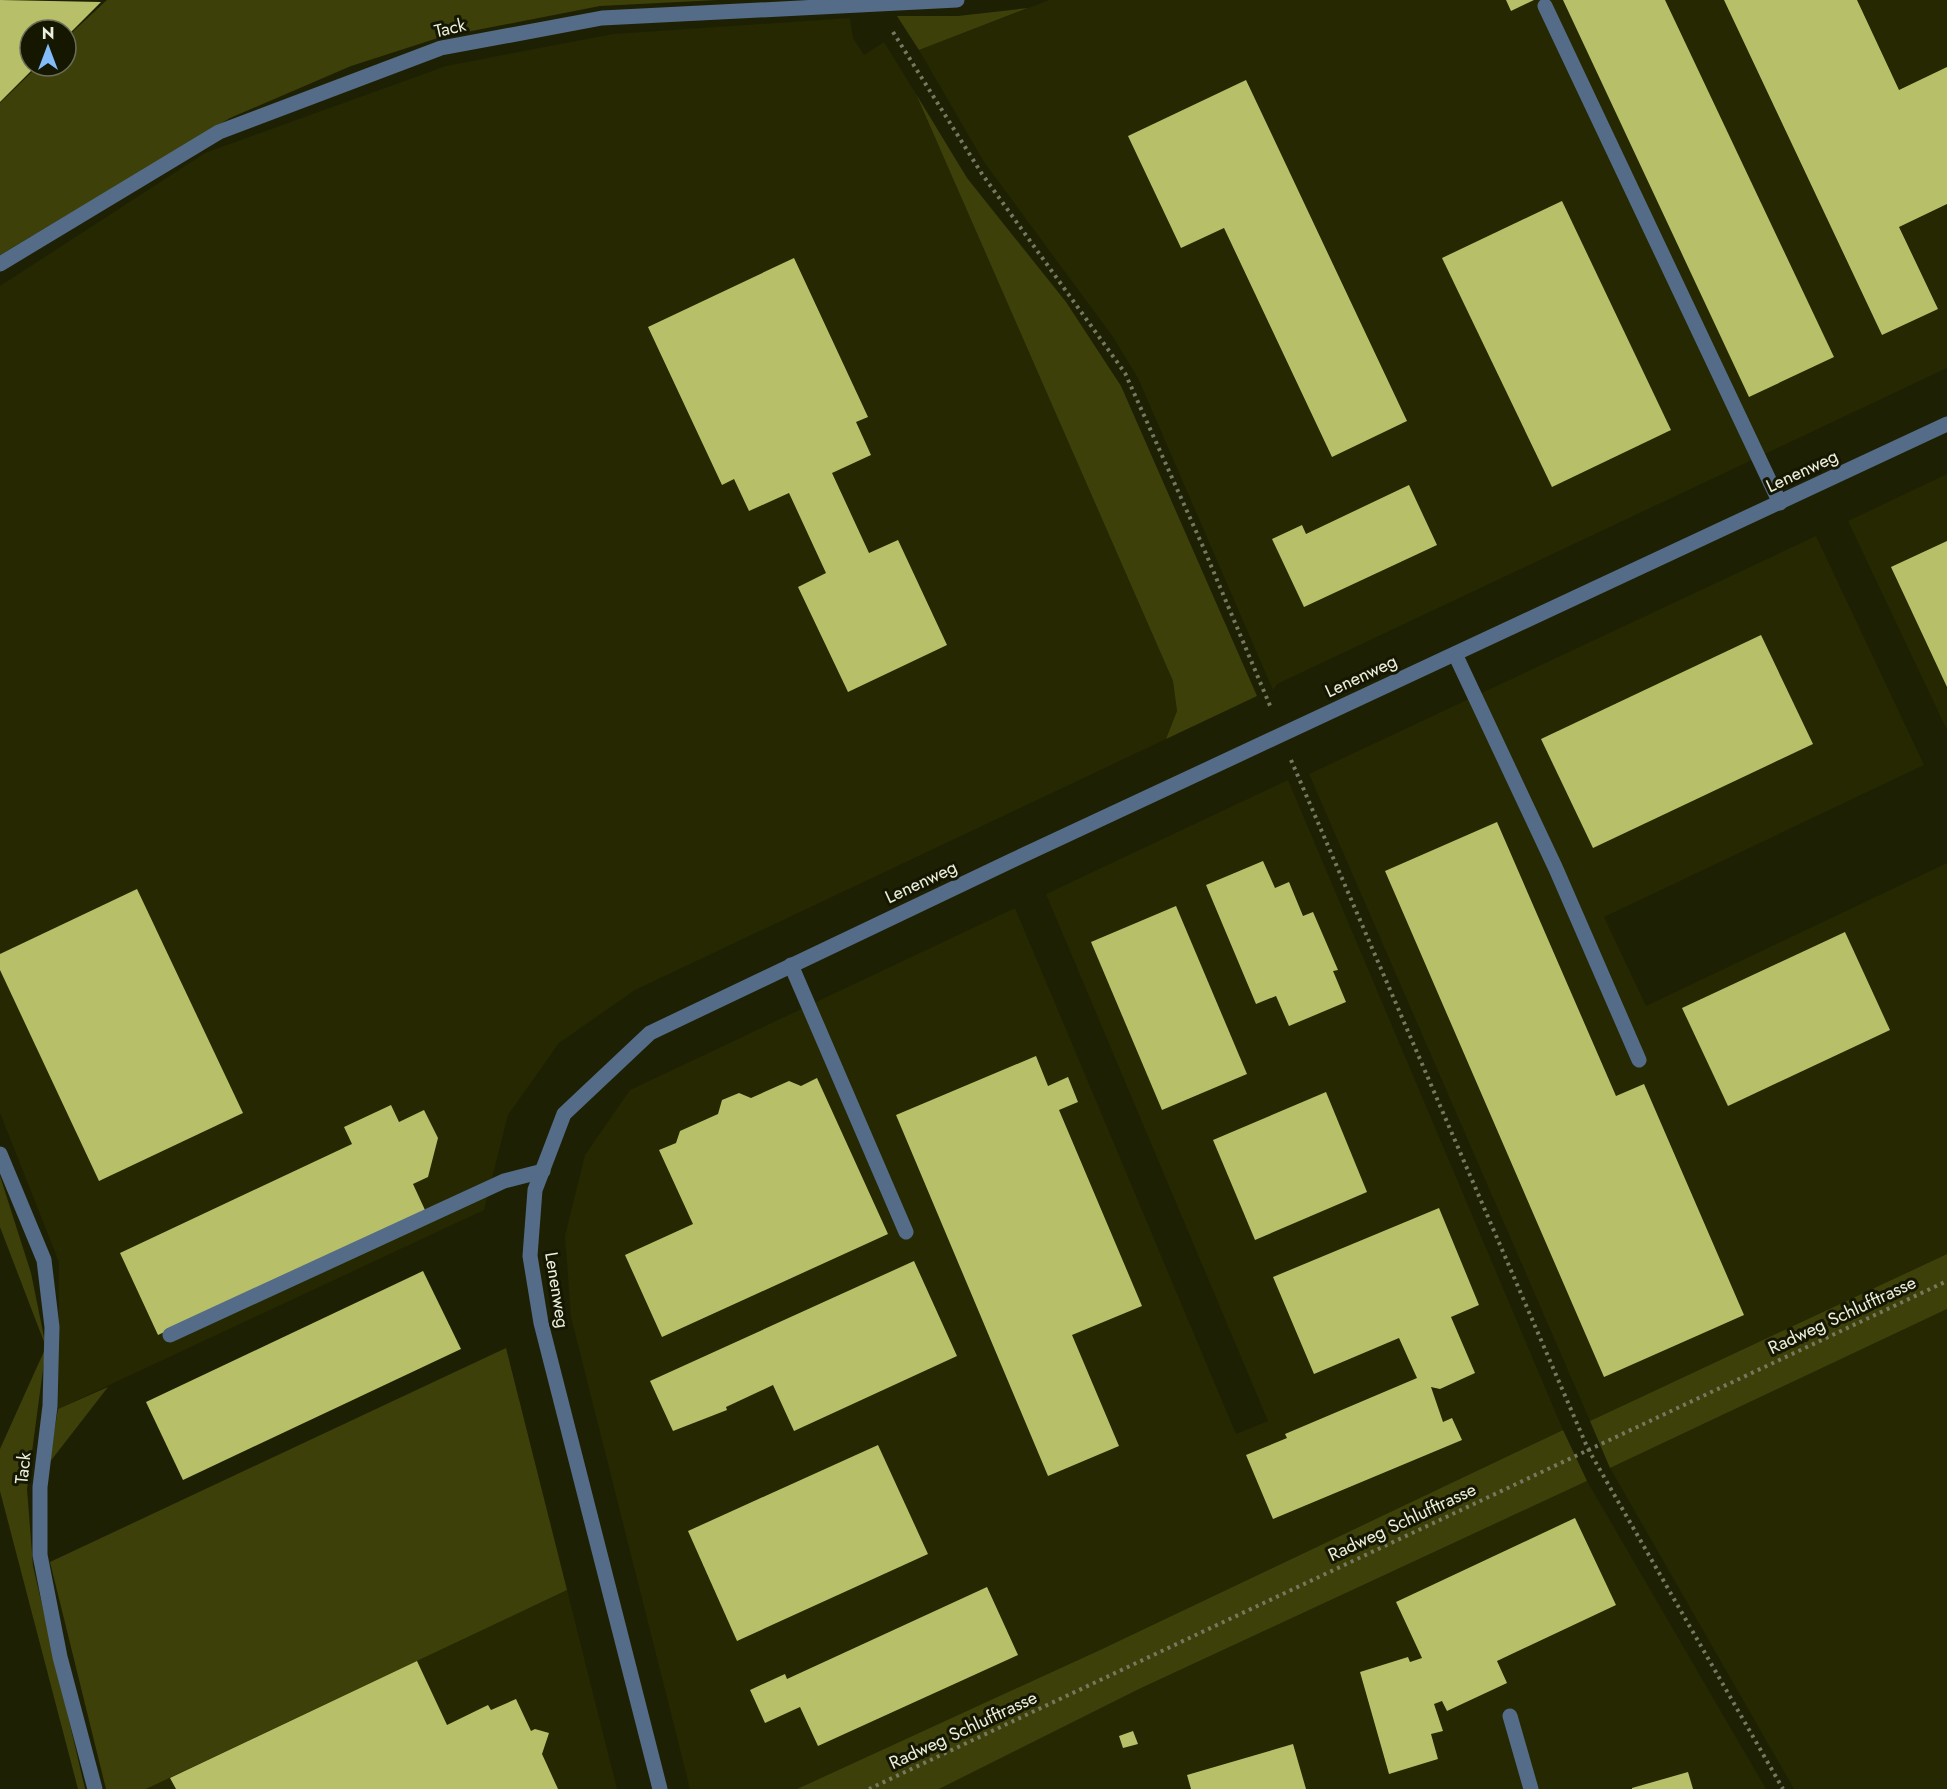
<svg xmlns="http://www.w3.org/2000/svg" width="1947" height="1789" font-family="Jost,sans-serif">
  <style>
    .built { fill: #252801 }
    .green { fill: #3d4109 }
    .building { fill: #b7c069 }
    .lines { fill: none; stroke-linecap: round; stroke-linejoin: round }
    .path { stroke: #767860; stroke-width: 4; stroke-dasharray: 3 4.5; stroke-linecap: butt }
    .service { stroke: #546c87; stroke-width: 15 }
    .minor { stroke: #546c87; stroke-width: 15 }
    .labels { text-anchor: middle; stroke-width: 6; stroke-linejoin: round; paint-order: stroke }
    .street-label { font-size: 18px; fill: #ecefdd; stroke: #151700 }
  </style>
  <rect width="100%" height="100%" fill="#1e2003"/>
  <g class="built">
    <path d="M 1049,0 L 1947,0 L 1947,368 L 1277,684 L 1273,690 L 1138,378 L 1113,337 L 984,162 L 919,50 Z"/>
    <path d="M 850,18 L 853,38 L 864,55 L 884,42 L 916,94 L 1173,681 L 1177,711 L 1166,739 L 635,990 L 559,1043 L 508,1115 L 484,1210 L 58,1409 L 59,1262 L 0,1113 L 0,286 L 205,153 L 446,66 L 613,34 Z"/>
    <path d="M 1947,474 L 1947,730 L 1848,521 Z"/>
    <path d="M 1816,536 L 1924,765 L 1604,917 L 1646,1006 L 1947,863 L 1947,1254 L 1590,1421 L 1309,774 Z"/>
    <path d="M 1288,780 L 1563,1430 L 1100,1650 L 797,1789 L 690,1789 L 571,1317 L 565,1236 L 585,1155 L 630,1090 L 1015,908 L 1236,1434 L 1268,1421 L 1046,894 Z"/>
    <path d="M 1947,1309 L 1947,1789 L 1794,1789 L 1610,1468 Z"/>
    <path d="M 1587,1481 L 1766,1789 L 939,1789 L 1139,1689 Z"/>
    <path d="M 567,1590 L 617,1789 L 146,1789 Z"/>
  </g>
  <g class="green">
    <path d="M 107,0 L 718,0 L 600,6 L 441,37 L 351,66 L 230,118 L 0,255 L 0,103 L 38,66 L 66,66 L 66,38 Z"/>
    <path d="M 1028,8 L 919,50 L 897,16 L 958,16 Z"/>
    <path d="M 916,94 L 967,178 L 1066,302 L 1121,386 L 1257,696 L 1166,739 L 1177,711 L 1173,681 Z"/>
    <path d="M 0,1176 L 31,1273 L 46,1347 L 27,1489 L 33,1566 L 85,1789 L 78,1789 L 0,1491 L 0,1449 L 46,1347 L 0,1227 Z"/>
    <path d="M 1947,1254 L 1947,1309 L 1610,1468 L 1590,1421 Z"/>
    <path d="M 506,1348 L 567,1590 L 146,1789 L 106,1789 L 50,1562 Z"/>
    <path d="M 108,1387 L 49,1463 L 58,1409 Z"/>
    <path d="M 1563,1430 L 1587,1481 L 1139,1689 L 939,1789 L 797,1789 L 1100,1650 Z"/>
  </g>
  <g class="building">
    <path d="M 0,0 L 101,2 L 66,37 L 66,30 L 30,30 L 30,66 L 36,66 L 0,102 Z"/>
    <path d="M 1506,0 L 1534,0 L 1511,11 Z"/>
    <path d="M 1563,0 L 1665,0 L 1834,357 L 1749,397 Z"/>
    <path d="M 1724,0 L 1857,0 L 1899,90 L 1947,67 L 1947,204 L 1899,227 L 1938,309 L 1882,335 Z"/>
    <path d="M 1246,80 L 1407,421 L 1332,457 L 1224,228 L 1181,248 L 1128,136 Z"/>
    <path d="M 1562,201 L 1671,430 L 1552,487 L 1442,258 Z"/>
    <path d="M 794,258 L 868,417 L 856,422 L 871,455 L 832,473 L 869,553 L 898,540 L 947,645 L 848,692 L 798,587 L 826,573 L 789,493 L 749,511 L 734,479 L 722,485 L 648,327 Z"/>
    <path d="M 1409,485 L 1437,545 L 1304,607 L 1272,539 L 1302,525 L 1306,534 Z"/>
    <path d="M 1947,541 L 1947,687 L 1891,567 Z"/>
    <path d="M 1761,635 L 1813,744 L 1593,848 L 1541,739 Z"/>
    <path d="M 1497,822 L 1616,1096 L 1644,1084 L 1744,1315 L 1604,1377 L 1385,871 Z"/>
    <path d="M 1263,861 L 1275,888 L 1289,882 L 1303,916 L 1313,912 L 1338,970 L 1333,971 L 1346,1002 L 1289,1026 L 1276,996 L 1256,1004 L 1206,885 Z"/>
    <path d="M 137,889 L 243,1113 L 99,1181 L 0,970 L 0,954 Z"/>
    <path d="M 1176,906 L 1247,1074 L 1162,1110 L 1091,942 Z"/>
    <path d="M 1845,932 L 1890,1030 L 1728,1106 L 1682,1008 Z"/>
    <path d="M 1036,1056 L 1048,1086 L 1068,1077 L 1078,1102 L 1059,1110 L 1142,1306 L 1072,1335 L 1119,1446 L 1048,1476 L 896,1115 Z"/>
    <path d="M 817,1078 L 888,1234 L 662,1337 L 625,1255 L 693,1224 L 659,1150 L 676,1143 L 680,1131 L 718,1114 L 722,1100 L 739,1093 L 751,1098 L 789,1081 L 801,1086 Z"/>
    <path d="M 1326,1092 L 1367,1192 L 1255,1240 L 1213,1140 Z"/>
    <path d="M 391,1105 L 399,1122 L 424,1110 L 438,1138 L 428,1177 L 413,1184 L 425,1210 L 158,1335 L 120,1253 L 352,1144 L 344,1127 Z"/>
    <path d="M 1439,1208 L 1479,1305 L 1451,1317 L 1475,1373 L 1440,1389 L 1431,1387 L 1443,1422 L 1452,1418 L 1462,1440 L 1273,1519 L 1246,1455 L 1287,1438 L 1285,1434 L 1417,1378 L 1399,1338 L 1314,1374 L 1273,1277 Z"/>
    <path d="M 914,1261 L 957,1356 L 794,1431 L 773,1385 L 726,1407 L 727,1410 L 673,1431 L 650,1381 Z"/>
    <path d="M 423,1271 L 461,1349 L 183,1480 L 146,1402 Z"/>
    <path d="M 878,1445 L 928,1554 L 737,1641 L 688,1531 Z"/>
    <path d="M 1575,1518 L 1616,1605 L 1497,1661 L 1507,1683 L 1447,1711 L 1442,1701 L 1434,1704 L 1443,1731 L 1431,1734 L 1438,1759 L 1389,1774 L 1360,1672 L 1408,1657 L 1410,1662 L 1422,1658 L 1396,1602 Z"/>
    <path d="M 987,1587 L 1018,1655 L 818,1746 L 800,1707 L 765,1723 L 750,1690 L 785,1674 L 787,1679 Z"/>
    <path d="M 417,1661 L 447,1725 L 488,1705 L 491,1710 L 516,1699 L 531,1731 L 535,1729 L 549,1733 L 542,1754 L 558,1789 L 176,1789 L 170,1778 Z"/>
    <path d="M 1133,1731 L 1138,1744 L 1123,1748 L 1119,1736 Z"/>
    <path d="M 1293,1744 L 1306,1789 L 1191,1789 L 1187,1775 Z"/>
    <path d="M 1688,1772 L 1693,1789 L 1632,1789 L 1632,1788 Z"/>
  </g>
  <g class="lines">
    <g class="path">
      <path d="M 893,32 L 982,174 L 1125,373 L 1204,549 L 1271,708"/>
      <path d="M 1291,760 L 1588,1449 L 1783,1789"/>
      <path d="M 869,1789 L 1947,1281"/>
    </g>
    <g class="service">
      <path d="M 1545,6 L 1780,503"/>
      <path d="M 1455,654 L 1556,869 L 1639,1060"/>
      <path d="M 791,965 L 906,1232"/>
      <path d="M 170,1335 L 504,1181 L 543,1171"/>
      <path d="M 1510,1716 L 1531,1789"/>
    </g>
    <g class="minor">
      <path d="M 0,264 L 219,132 L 441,48 L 602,18 L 957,0"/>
      <path d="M 0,1154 L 44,1260 L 52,1327 L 50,1406 L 40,1487 L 40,1555 L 60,1657 L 95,1789"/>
      <path d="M 660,1789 L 541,1323 L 530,1256 L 535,1190 L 564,1114 L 650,1033 L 1013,860 L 1947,424"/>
    </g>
  </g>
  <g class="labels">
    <g class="street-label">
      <text transform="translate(450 28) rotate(-13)" y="6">Tack</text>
      <text transform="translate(1802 471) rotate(-25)" y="6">Lenenweg</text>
      <text transform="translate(1361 676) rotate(-25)" y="6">Lenenweg</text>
      <text transform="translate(921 882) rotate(-25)" y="6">Lenenweg</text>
      <text transform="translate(557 1290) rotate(81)" y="6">Lenenweg</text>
      <text transform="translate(1842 1315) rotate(-25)" y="6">Radweg Schlufftrasse</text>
      <text transform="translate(23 1468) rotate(-84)" y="6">Tack</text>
      <text transform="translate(1402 1522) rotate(-25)" y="6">Radweg Schlufftrasse</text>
      <text transform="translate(963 1730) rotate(-25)" y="6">Radweg Schlufftrasse</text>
    </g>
  </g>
  <g transform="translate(48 48)"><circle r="28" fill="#151700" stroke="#6b6d58" stroke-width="1.5"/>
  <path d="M0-4.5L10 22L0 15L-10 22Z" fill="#82bcfa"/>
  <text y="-9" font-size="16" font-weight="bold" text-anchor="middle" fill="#ecefdd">N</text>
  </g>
</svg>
